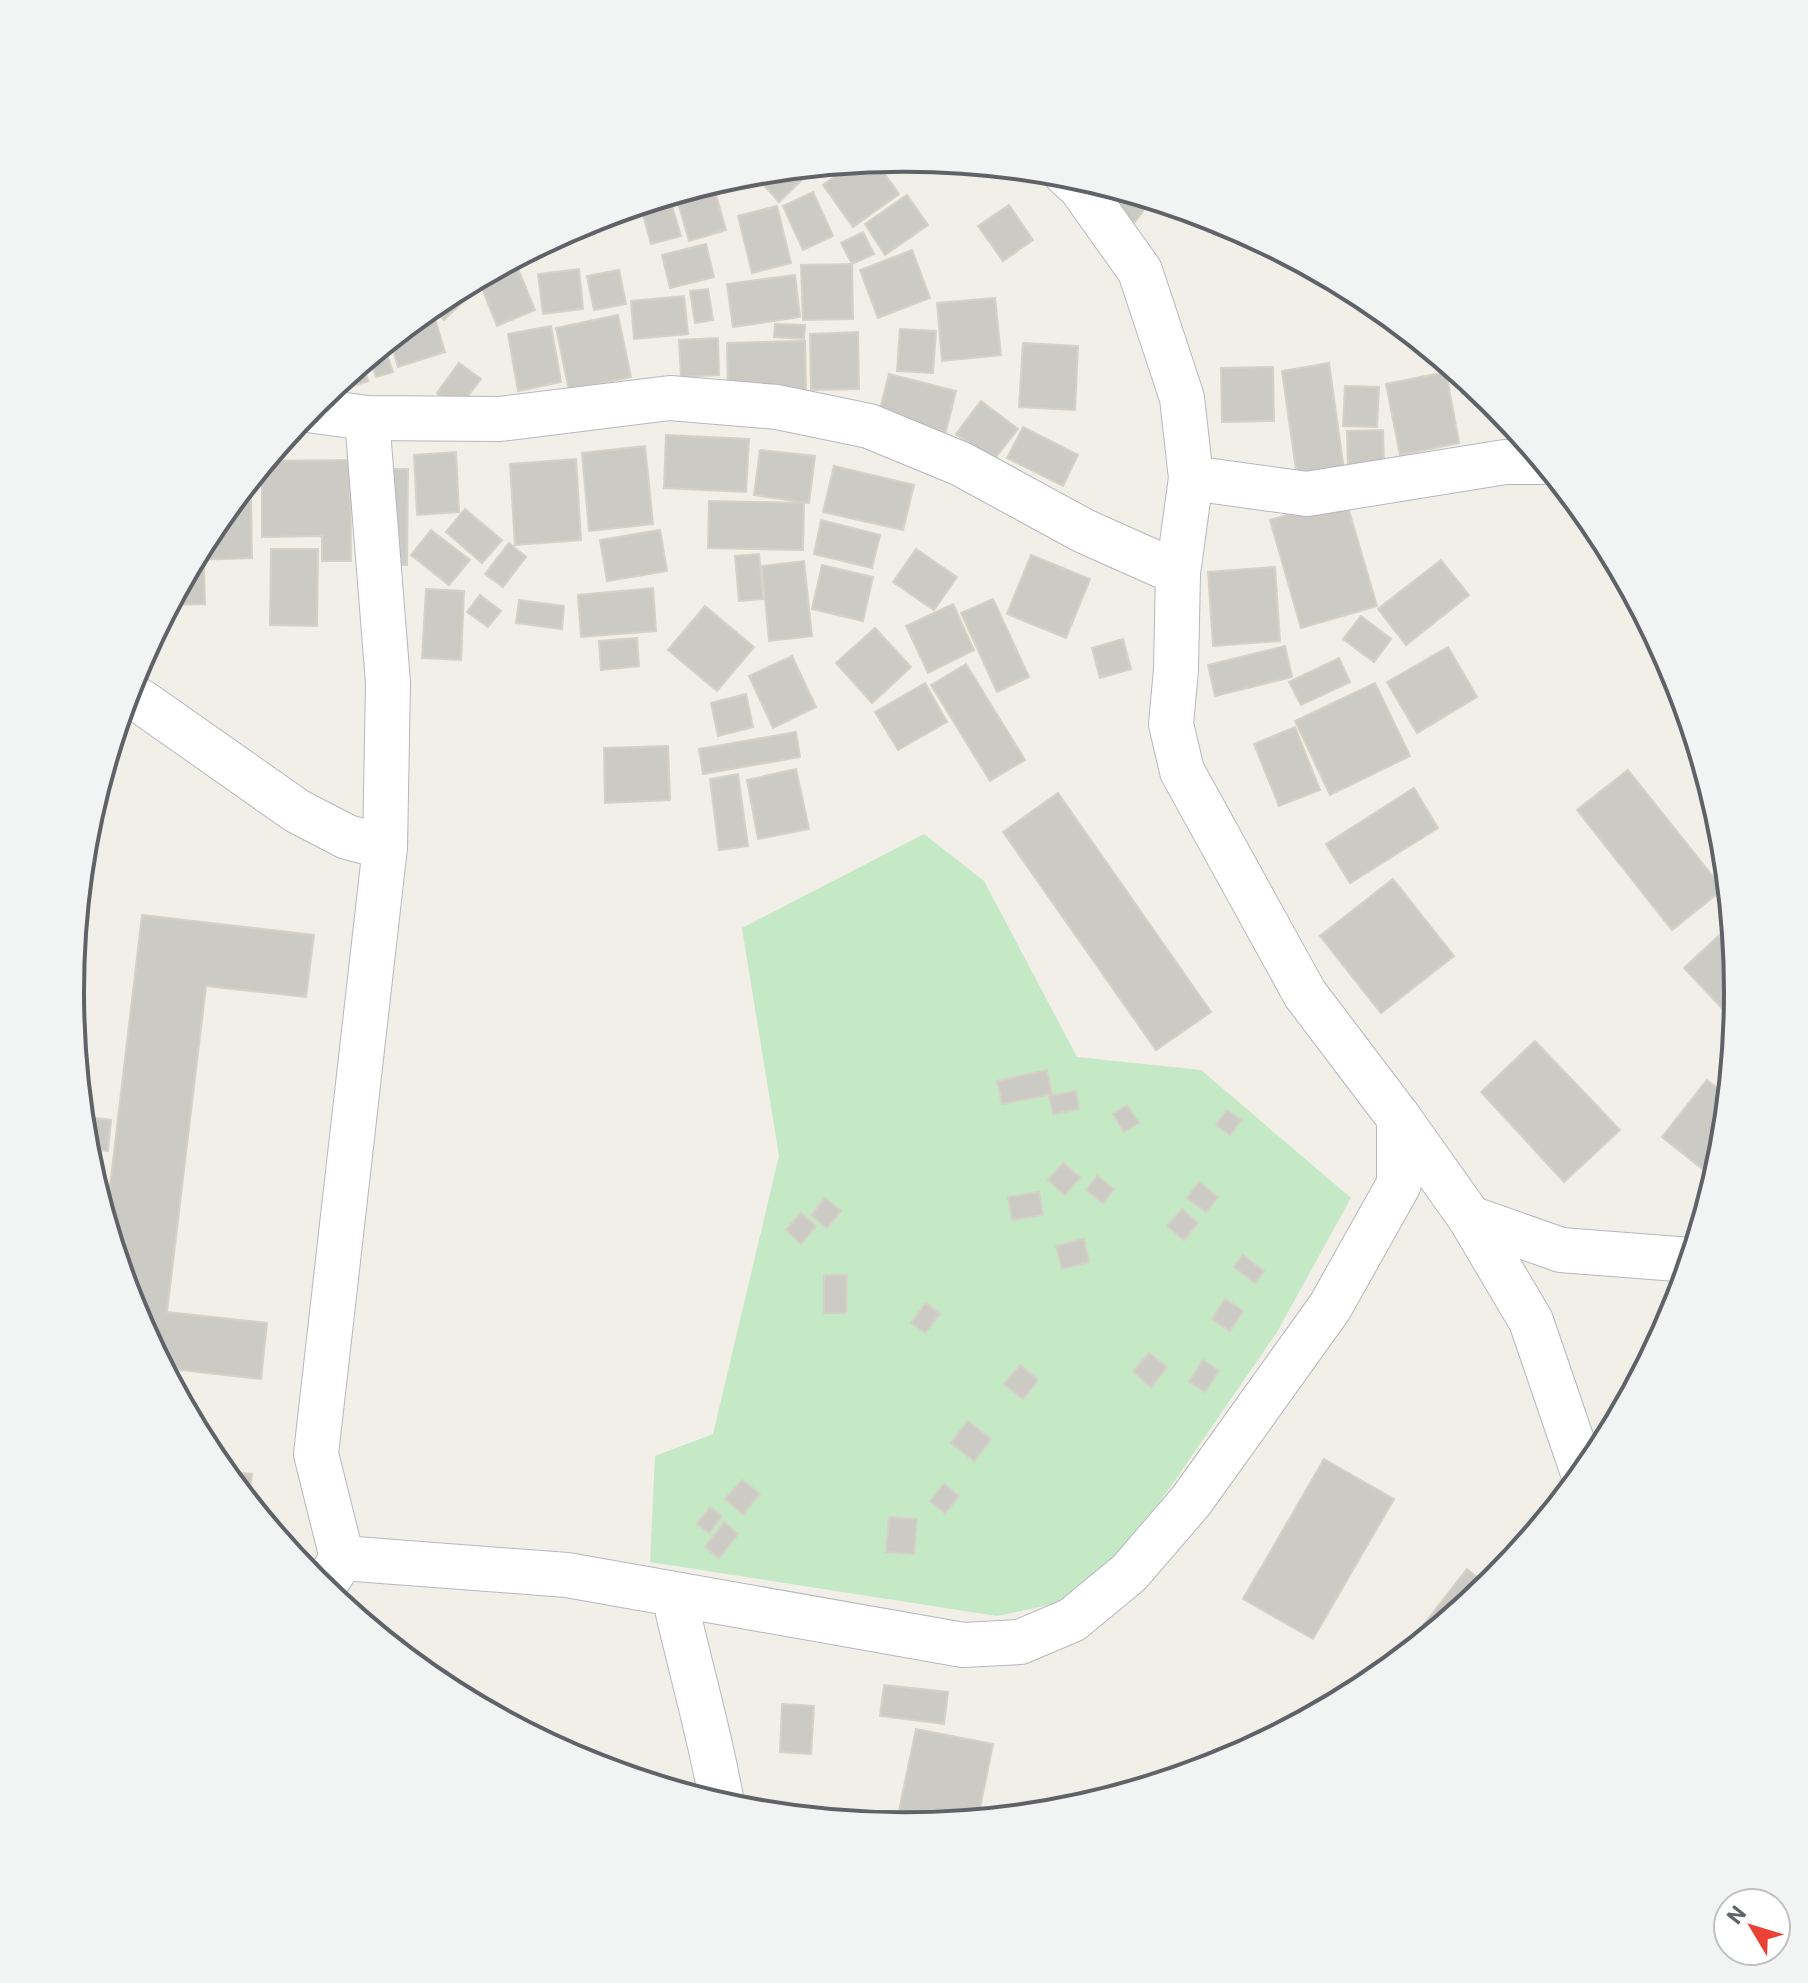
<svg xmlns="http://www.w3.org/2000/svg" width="1808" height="1983" font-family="Roboto,sans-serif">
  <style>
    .green { fill: #c5e8c5 }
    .building { fill: #cccac5; stroke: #d6d1c6; stroke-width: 2 }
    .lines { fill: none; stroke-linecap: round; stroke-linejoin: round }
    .minor-casing { stroke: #b5b8bc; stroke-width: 46 }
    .tertiary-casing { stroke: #b5b8bc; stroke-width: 46 }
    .minor { stroke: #fff; stroke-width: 44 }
    .tertiary { stroke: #fff; stroke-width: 44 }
    .rim { fill: none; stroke: #5f6368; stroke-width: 4 }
  </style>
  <rect width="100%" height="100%" fill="#f1efe8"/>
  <path class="green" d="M 924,834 L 984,881 L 1077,1057 L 1201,1070 L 1351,1198 L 1277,1332 L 1169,1489 L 1109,1569 L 1059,1603 L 997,1616 L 650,1562 L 655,1456 L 713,1434 L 779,1156 L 742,928 Z"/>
  <g class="building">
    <path d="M 875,160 L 899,194 L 853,227 L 823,185 L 854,162 Z"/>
    <path d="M 801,168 L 808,174 L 779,202 L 752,172 Z"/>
    <path d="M 713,184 L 726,230 L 689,241 L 676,196 Z"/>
    <path d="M 1121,190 L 1152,199 L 1134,223 L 1110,204 Z"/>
    <path d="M 813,192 L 833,236 L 803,250 L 783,206 Z"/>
    <path d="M 907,195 L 928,225 L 885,255 L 865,224 Z"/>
    <path d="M 669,196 L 681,236 L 651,244 L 640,204 Z"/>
    <path d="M 1009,205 L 1033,240 L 1003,261 L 978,226 Z"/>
    <path d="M 777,206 L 791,263 L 752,273 L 738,216 Z"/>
    <path d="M 863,232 L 874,254 L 852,264 L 841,243 Z"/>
    <path d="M 706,244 L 714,277 L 670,288 L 662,255 Z"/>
    <path d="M 912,250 L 930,298 L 878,318 L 860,270 Z"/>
    <path d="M 514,259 L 535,310 L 497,326 L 478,278 Z"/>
    <path d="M 852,264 L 853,319 L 803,320 L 801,265 Z"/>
    <path d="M 579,269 L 583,309 L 543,314 L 538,274 Z"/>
    <path d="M 619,270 L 626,304 L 594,310 L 587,276 Z"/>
    <path d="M 795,275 L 800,317 L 733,327 L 727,284 Z"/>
    <path d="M 471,282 L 477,288 L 444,320 L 431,306 Z"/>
    <path d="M 708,289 L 713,320 L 695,323 L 690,291 Z"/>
    <path d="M 684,296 L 688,334 L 634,339 L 631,301 Z"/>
    <path d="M 995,298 L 1001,355 L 942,361 L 937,303 Z"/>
    <path d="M 618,315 L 631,377 L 569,390 L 556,328 Z"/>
    <path d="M 434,316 L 445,352 L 398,367 L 390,340 L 411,323 Z"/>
    <path d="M 775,324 L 805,325 L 804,339 L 774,337 Z"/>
    <path d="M 551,326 L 561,382 L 518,391 L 508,334 Z"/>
    <path d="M 900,329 L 936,331 L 933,373 L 897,371 Z"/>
    <path d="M 858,332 L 859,389 L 811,390 L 810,334 Z"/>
    <path d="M 718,338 L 719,375 L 681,377 L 679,340 Z"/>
    <path d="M 805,341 L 806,392 L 728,394 L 727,343 Z"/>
    <path d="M 1023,343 L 1078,346 L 1075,410 L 1019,407 Z"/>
    <path d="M 384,346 L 393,372 L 376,377 L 369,357 Z"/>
    <path d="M 363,362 L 368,381 L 331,393 L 330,389 Z"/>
    <path d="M 459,363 L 481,379 L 458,409 L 437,393 Z"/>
    <path d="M 1329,363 L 1344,470 L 1297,477 L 1282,371 Z"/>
    <path d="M 1273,367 L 1274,421 L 1222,422 L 1221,368 Z"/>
    <path d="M 1446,372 L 1459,443 L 1400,455 L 1386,384 Z"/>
    <path d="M 889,374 L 956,391 L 944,439 L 877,421 Z"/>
    <path d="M 1461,375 L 1483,393 L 1462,394 Z"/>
    <path d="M 1345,386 L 1379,387 L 1377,427 L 1343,426 Z"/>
    <path d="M 981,401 L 1018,429 L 992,462 L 956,434 Z"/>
    <path d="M 1023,427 L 1078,455 L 1063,486 L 1007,458 Z"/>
    <path d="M 1383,430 L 1384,467 L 1348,468 L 1347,431 Z"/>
    <path d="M 666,435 L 749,439 L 746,492 L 664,488 Z"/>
    <path d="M 645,446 L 653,524 L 589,531 L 582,453 Z"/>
    <path d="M 760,450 L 815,456 L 809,503 L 754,495 Z"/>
    <path d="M 456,452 L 459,512 L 417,515 L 414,455 Z"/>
    <path d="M 576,459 L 581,540 L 515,545 L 510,464 Z"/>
    <path d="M 350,460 L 351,561 L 322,561 L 322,536 L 262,537 L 262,465 L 266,461 Z"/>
    <path d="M 834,466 L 914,485 L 903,530 L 823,512 Z"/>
    <path d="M 384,469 L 408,469 L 407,565 L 383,565 Z"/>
    <path d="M 253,476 L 254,494 L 238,494 Z"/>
    <path d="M 1345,497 L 1377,606 L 1301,628 L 1270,520 Z"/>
    <path d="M 234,499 L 251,499 L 252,558 L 194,560 L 211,528 Z"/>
    <path d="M 709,501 L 804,503 L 803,550 L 708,548 Z"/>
    <path d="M 465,509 L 502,540 L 482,563 L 446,532 Z"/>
    <path d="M 821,520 L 880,535 L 872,568 L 814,554 Z"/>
    <path d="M 431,530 L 470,560 L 449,585 L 411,555 Z"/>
    <path d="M 660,530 L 667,571 L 607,581 L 600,540 Z"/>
    <path d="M 509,543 L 526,557 L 503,587 L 485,574 Z"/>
    <path d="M 271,549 L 318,549 L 317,626 L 270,625 Z"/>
    <path d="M 916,549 L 957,577 L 934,610 L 893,582 Z"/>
    <path d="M 759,554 L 763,599 L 739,601 L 735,556 Z"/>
    <path d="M 1031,555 L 1090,579 L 1066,638 L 1007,614 Z"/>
    <path d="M 1441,560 L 1469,595 L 1406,645 L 1378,609 Z"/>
    <path d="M 804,561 L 812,636 L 769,641 L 762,566 Z"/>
    <path d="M 822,565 L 873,577 L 863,621 L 812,609 Z"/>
    <path d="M 1275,567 L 1280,641 L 1213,646 L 1208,572 Z"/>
    <path d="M 189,569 L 204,569 L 205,604 L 169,605 Z"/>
    <path d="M 653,588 L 656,631 L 581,637 L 578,595 Z"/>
    <path d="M 426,589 L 464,591 L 461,660 L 422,658 Z"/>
    <path d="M 480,595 L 501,611 L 488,627 L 467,612 Z"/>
    <path d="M 993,599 L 1029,677 L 997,692 L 961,613 Z"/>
    <path d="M 519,600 L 564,606 L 562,629 L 516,623 Z"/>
    <path d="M 953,604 L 974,650 L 928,673 L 906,626 Z"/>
    <path d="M 705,606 L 754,647 L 717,691 L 668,650 Z"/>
    <path d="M 1361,616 L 1391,639 L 1374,662 L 1343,639 Z"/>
    <path d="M 875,628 L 911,667 L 872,703 L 836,663 Z"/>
    <path d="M 637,638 L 639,666 L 601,670 L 599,641 Z"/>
    <path d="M 1123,639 L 1131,669 L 1100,678 L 1092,648 Z"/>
    <path d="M 1285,646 L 1292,677 L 1215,696 L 1208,665 Z"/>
    <path d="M 1448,647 L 1477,697 L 1417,733 L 1387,682 Z"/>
    <path d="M 792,656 L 816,707 L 773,728 L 749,676 Z"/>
    <path d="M 1339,658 L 1350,682 L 1301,705 L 1289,682 Z"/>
    <path d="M 966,664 L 1025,760 L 990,781 L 931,685 Z"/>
    <path d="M 925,683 L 947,722 L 898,750 L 875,712 Z"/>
    <path d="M 1375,683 L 1410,756 L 1330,795 L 1295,721 Z"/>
    <path d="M 746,694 L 753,727 L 718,736 L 711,703 Z"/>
    <path d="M 1295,727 L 1320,790 L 1279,806 L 1254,744 Z"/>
    <path d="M 796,732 L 800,757 L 703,774 L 699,749 Z"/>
    <path d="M 668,746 L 670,800 L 605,803 L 604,748 Z"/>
    <path d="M 796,769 L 809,829 L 758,839 L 747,780 Z"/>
    <path d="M 1628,770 L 1723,889 L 1672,930 L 1577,810 Z"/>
    <path d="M 738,774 L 748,846 L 719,850 L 710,779 Z"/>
    <path d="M 1414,788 L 1438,828 L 1350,883 L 1326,844 Z"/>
    <path d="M 1058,793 L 1211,1012 L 1156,1050 L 1003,832 Z"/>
    <path d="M 1393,879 L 1454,956 L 1381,1013 L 1320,936 Z"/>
    <path d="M 142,915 L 314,935 L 306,997 L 206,986 L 167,1312 L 267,1323 L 261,1379 L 164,1368 L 133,1310 L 106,1220 Z"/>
    <path d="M 1728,927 L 1732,931 L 1738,992 L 1735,1022 L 1684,968 Z"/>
    <path d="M 1535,1041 L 1620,1130 L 1564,1182 L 1481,1092 Z"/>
    <path d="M 1047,1070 L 1052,1094 L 1002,1104 L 997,1081 Z"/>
    <path d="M 1707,1080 L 1728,1097 L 1722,1155 L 1715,1179 L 1662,1137 Z"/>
    <path d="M 1076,1091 L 1079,1109 L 1053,1114 L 1049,1096 Z"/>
    <path d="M 1127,1105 L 1139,1123 L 1124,1132 L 1113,1114 Z"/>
    <path d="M 1227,1110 L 1241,1120 L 1230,1135 L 1216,1125 Z"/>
    <path d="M 85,1117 L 111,1120 L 108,1151 L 85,1148 Z"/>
    <path d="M 1063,1163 L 1080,1177 L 1065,1195 L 1048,1180 Z"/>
    <path d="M 1097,1176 L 1114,1189 L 1103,1203 L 1086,1190 Z"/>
    <path d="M 1199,1182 L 1218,1197 L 1206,1212 L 1187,1198 Z"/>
    <path d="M 1039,1192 L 1043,1215 L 1012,1220 L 1008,1197 Z"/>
    <path d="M 825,1198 L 841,1211 L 827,1228 L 811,1215 Z"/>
    <path d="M 1182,1209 L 1198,1223 L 1184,1240 L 1167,1226 Z"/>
    <path d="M 801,1213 L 816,1226 L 801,1244 L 786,1230 Z"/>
    <path d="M 1084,1239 L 1089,1262 L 1062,1269 L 1056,1246 Z"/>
    <path d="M 1243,1255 L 1264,1271 L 1255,1283 L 1234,1267 Z"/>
    <path d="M 824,1275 L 847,1275 L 846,1313 L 824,1313 Z"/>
    <path d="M 1225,1299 L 1243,1311 L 1230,1331 L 1212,1319 Z"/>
    <path d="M 926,1303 L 940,1314 L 925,1333 L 911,1323 Z"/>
    <path d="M 1149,1353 L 1167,1367 L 1151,1387 L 1133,1372 Z"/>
    <path d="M 1203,1360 L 1219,1371 L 1205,1392 L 1189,1382 Z"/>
    <path d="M 1020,1365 L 1038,1380 L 1023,1399 L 1004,1384 Z"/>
    <path d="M 968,1421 L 991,1439 L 974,1461 L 951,1443 Z"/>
    <path d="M 1324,1459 L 1394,1499 L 1313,1639 L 1243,1599 Z"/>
    <path d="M 223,1470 L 252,1474 L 248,1500 Z"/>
    <path d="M 742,1480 L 760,1494 L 743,1514 L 725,1499 Z"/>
    <path d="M 944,1484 L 959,1496 L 945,1513 L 930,1501 Z"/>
    <path d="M 710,1507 L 722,1516 L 709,1533 L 697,1524 Z"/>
    <path d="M 889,1517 L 917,1519 L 914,1554 L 886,1552 Z"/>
    <path d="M 724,1522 L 738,1534 L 719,1558 L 705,1547 Z"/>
    <path d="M 1467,1569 L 1488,1586 L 1398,1660 L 1397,1659 Z"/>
    <path d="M 884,1685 L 948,1692 L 944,1724 L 880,1716 Z"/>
    <path d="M 782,1704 L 814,1706 L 811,1754 L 780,1752 Z"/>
    <path d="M 916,1729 L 993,1744 L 978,1818 L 896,1825 Z"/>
  </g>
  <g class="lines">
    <g class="minor-casing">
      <g id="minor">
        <path d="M 308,410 L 367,418 L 500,419 L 670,398 L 777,407 L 869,426 L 961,464 L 1084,531 L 1178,573"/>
        <path d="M 1191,478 L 1307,494 L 1505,462 L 1543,462"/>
        <path d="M 127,694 L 142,702 L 297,811 L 347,837 L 385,847"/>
        <path d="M 1470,1218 L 1561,1250 L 1690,1260"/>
        <path d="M 342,1558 L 567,1575 L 963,1645 L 1020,1642 L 1072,1620 L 1129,1573 L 1191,1501 L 1330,1307 L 1399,1184 L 1399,1118"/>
        <path d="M 323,1588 L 342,1558 L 316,1454 L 385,847 L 388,683 L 367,418"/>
        <path d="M 674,1595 C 689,1665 710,1733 722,1804"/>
      </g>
    </g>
    <g class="tertiary-casing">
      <path id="tertiary" d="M 1065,173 L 1081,188 L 1140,271 L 1182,398 L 1191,478 L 1178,573 L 1176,670 L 1171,724 L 1182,771 L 1305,994 L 1399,1118 L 1470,1218 L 1531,1321 L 1583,1473"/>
    </g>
    <use href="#minor" class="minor"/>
    <use href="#tertiary" class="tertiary"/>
  </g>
  <path d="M0 0H1808V1983H0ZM84 992a820 820 0 1 1 1640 0a820 820 0 1 1-1640 0Z" fill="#f2f3f3" fill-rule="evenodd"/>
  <path class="rim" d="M84 992a820 820 0 1 1 1640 0a820 820 0 1 1-1640 0Z"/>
  <g transform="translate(1752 1927) rotate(308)"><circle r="38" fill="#ffffff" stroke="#bfc1c3" stroke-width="2"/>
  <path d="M0-6L14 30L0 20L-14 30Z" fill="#ea4335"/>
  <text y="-12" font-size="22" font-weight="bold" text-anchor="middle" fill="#5f6368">N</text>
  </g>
</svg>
